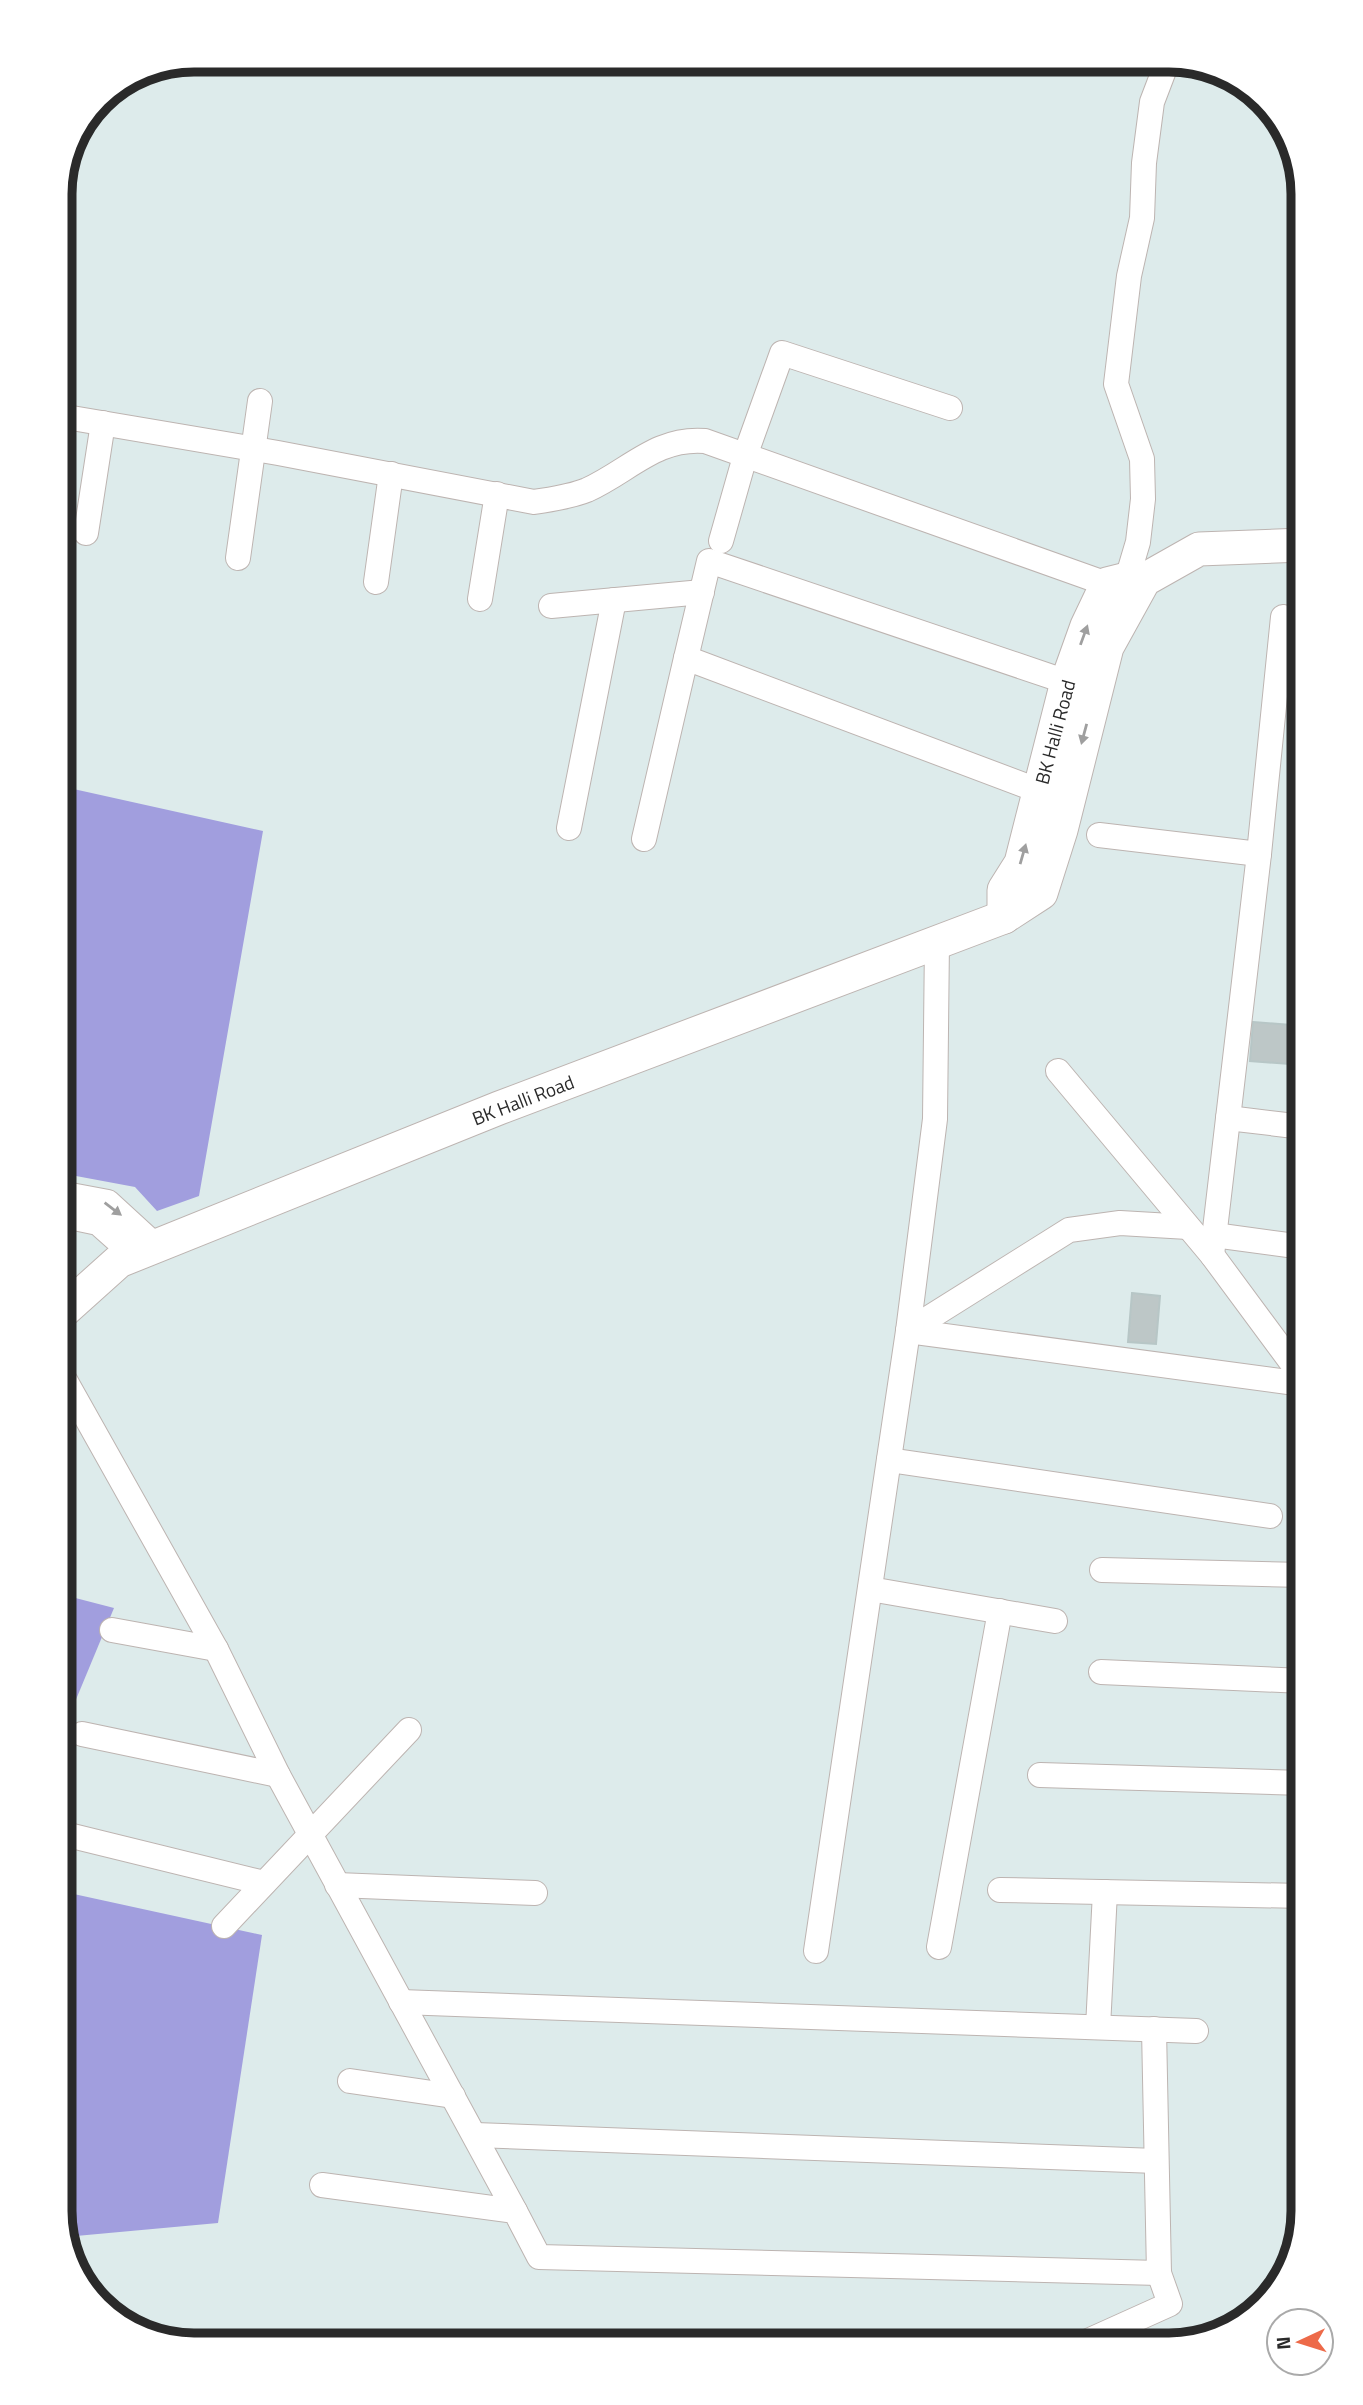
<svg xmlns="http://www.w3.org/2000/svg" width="1363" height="2405" font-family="'Titillium Web',sans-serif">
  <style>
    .green { fill: #a19ede }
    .building { fill: #bdc7c7; stroke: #b7c6c6; stroke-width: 2 }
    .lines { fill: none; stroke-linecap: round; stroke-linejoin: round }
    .minor-casing { stroke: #bdb4b1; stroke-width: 26 }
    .secondary-casing { stroke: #bdb4b1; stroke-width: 35 }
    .minor { stroke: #fff; stroke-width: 24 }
    .secondary { stroke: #fff; stroke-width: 33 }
    .oneway { fill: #9f9f9f }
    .labels { text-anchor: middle; stroke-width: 5; stroke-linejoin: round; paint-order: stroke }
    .street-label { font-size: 19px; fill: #2a2a2a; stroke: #fff }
    .rim { fill: none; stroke: #2a2a2a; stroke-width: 9 }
  </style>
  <rect width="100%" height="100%" fill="#ddebeb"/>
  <g class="green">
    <path d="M 60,786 L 263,831 L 199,1196 L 157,1211 L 135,1187 L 60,1173 Z"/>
    <path d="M 60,1594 L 114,1608 L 60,1738 Z"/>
    <path d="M 60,1891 L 262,1935 L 218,2223 L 65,2237 L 60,2211 Z"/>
  </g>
  <g class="building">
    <path d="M 1253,1022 L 1303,1026 L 1303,1065 L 1250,1061 Z"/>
    <path d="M 1132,1293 L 1160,1296 L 1156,1344 L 1128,1342 Z"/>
  </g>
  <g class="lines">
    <g class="minor-casing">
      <g id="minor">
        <path d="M 60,416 L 278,453 L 534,502 C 552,499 570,497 587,490 C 629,471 656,437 705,441 L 1107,584"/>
        <path d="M 86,533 L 103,423"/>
        <path d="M 721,541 L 746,453 L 782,353 L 950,408"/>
        <path d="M 238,558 L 260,401"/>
        <path d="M 1127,579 L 1138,542 L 1143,499 L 1142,459 L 1116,384 L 1129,276 L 1142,218 L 1144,163 L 1152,102 L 1168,60"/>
        <path d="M 376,582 L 391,474"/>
        <path d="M 480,599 L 497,494"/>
        <path d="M 551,606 L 702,592"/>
        <path d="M 686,658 L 709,561 L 1067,682"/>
        <path d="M 569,828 L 614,600"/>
        <path d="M 1099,835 L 1259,854"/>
        <path d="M 644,839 L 686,658 L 1053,796"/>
        <path d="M 1058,1071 L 1212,1255 L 1303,1378"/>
        <path d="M 1228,1118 L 1303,1127"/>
        <path d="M 60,1193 L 108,1202 L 156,1246"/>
        <path d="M 60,1215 L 98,1223 L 134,1255"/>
        <path d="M 1214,1235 L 1303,1247"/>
        <path d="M 1212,1255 L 1259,854 L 1283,617"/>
        <path d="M 908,1331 L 1303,1384"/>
        <path d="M 908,1331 L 1069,1230 L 1120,1223 L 1188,1227"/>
        <path d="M 60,1371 L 216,1649 L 278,1775 L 515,2211"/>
        <path d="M 889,1460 L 1270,1516"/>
        <path d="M 1102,1570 L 1303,1575"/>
        <path d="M 870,1589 L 1055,1621"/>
        <path d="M 112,1630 L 216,1649"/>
        <path d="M 1101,1672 L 1303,1681"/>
        <path d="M 82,1734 L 278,1775"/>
        <path d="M 1040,1775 L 1303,1783"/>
        <path d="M 60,1833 L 264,1883"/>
        <path d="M 337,1885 L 535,1893"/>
        <path d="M 1000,1890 L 1303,1896"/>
        <path d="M 224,1926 L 409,1730"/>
        <path d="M 939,1947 L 1000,1611"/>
        <path d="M 816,1951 L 908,1331 L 935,1119 L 937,941"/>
        <path d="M 401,2002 L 1196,2031"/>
        <path d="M 1098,2027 L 1105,1892"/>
        <path d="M 350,2081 L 453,2096"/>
        <path d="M 475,2135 L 1156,2161"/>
        <path d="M 322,2185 L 515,2211 L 539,2257 L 1159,2273"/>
        <path d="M 1079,2345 L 1170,2304 L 1159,2273 L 1154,2029"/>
      </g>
    </g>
    <g class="secondary-casing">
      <g id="secondary">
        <path d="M 1004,917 L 1004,890 L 1021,863 L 1067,682 L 1087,626 L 1107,584 L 1127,579 L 1144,580"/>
        <path d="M 60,1314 L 119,1261 L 499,1108 L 1004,917 L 1041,893 L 1061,830 L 1107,647 L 1144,580 L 1199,549 L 1303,545"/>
      </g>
    </g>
    <use href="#minor" class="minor"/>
    <use href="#secondary" class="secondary"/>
  </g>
  <defs><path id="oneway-solid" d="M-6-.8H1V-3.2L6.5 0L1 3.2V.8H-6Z" transform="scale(1.75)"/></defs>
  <g class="oneway">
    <use href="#oneway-solid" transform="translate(1084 635) rotate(-70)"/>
    <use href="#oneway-solid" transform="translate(1084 734) rotate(105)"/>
    <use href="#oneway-solid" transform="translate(1023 854) rotate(-74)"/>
    <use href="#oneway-solid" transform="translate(113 1209) rotate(37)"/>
  </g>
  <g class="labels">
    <g class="street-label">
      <text transform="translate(1055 732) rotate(-75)" y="7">BK Halli Road</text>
      <text transform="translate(523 1100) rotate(-21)" y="7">BK Halli Road</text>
    </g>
  </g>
  <path d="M0 0H1363V2405H0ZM194 72H1169A122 122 0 0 1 1291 194V2211A122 122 0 0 1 1169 2333H194A122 122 0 0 1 72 2211V194A122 122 0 0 1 194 72Z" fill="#fff" fill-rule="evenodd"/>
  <path class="rim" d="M194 72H1169A122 122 0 0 1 1291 194V2211A122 122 0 0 1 1169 2333H194A122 122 0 0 1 72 2211V194A122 122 0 0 1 194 72Z"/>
  <g transform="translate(1300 2342) rotate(266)"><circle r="33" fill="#ffffff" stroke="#aaaaaa" stroke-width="2"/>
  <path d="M0-5L12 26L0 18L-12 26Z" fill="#ed6a49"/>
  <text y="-10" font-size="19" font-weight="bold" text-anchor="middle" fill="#2a2a2a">N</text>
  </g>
</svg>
